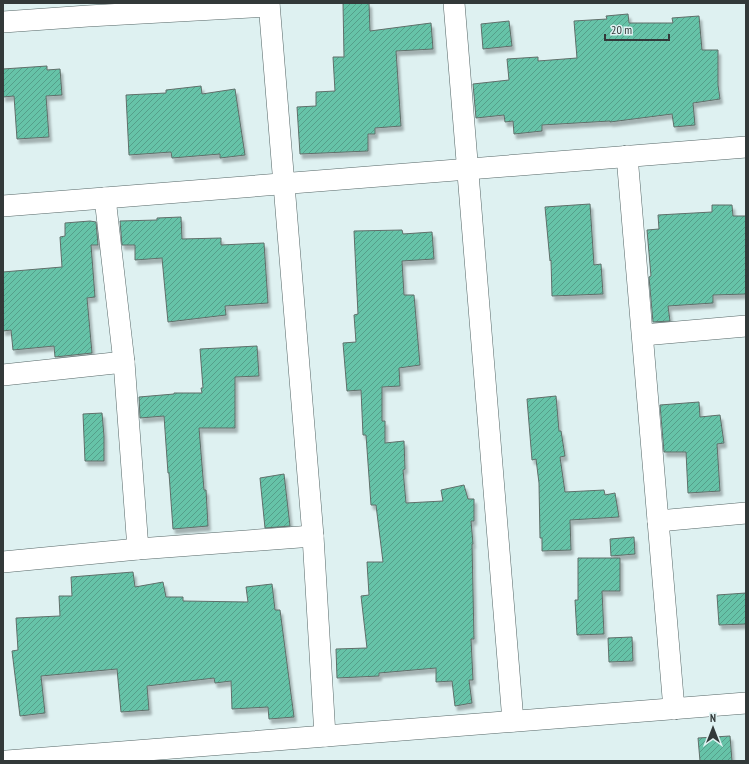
<svg xmlns="http://www.w3.org/2000/svg" width="749" height="764" font-family="'PT Sans Narrow',sans-serif">
  <style>
    .building { fill: url(#building-hatch); stroke: #606f6a; filter: url(#shadow) }
    .lines { fill: none; stroke-linecap: round; stroke-linejoin: round }
    .minor-casing { stroke: #566767; stroke-width: 22 }
    .minor { stroke: #fff; stroke-width: 21 }
  </style>
  <defs>
    <pattern id="building-hatch" width="6" height="6" patternUnits="userSpaceOnUse"><rect width="6" height="6" fill="#66c3a8"/><path d="M-1 1l2-2M0 6l6-6M5 7l2-2" fill="none" stroke="#559f8a"/></pattern>
    <filter id="shadow"><feDropShadow dx="2.5" dy="4.5" stdDeviation="1" flood-color="#0004"/></filter>
  </defs>
  <rect width="100%" height="100%" fill="#def1f1"/>
  <g class="building">
    <path d="M 343,3 L 369,3 L 370,31 L 431,23 L 433,49 L 396,51 L 401,126 L 375,128 L 375,134 L 368,134 L 368,151 L 300,154 L 297,107 L 316,106 L 316,92 L 335,91 L 333,57 L 344,57 Z"/>
    <path d="M 628,14 L 629,23 L 673,23 L 672,18 L 699,16 L 702,50 L 718,50 L 718,85 L 720,99 L 693,103 L 695,125 L 674,127 L 672,114 L 610,122 L 610,121 L 542,125 L 542,131 L 514,134 L 513,121 L 505,122 L 504,115 L 476,118 L 473,84 L 509,80 L 507,59 L 538,57 L 538,61 L 577,58 L 574,21 L 607,19 L 606,16 Z"/>
    <path d="M 509,21 L 512,46 L 483,49 L 481,24 Z"/>
    <path d="M 47,66 L 47,70 L 60,69 L 62,95 L 46,96 L 49,137 L 17,139 L 14,96 L 3,97 L 3,69 Z"/>
    <path d="M 201,86 L 202,94 L 235,89 L 245,155 L 220,158 L 220,154 L 172,158 L 171,152 L 129,155 L 126,95 L 166,93 L 166,90 Z"/>
    <path d="M 590,204 L 594,265 L 601,264 L 603,294 L 552,296 L 551,260 L 550,261 L 545,207 Z"/>
    <path d="M 712,205 L 732,205 L 733,216 L 746,216 L 746,294 L 713,295 L 713,303 L 668,306 L 670,321 L 653,322 L 649,277 L 651,276 L 647,230 L 659,229 L 658,215 L 712,212 Z"/>
    <path d="M 181,217 L 182,239 L 221,238 L 221,245 L 264,243 L 268,303 L 225,306 L 226,315 L 168,322 L 162,258 L 135,260 L 135,245 L 122,245 L 120,221 L 157,220 L 157,218 Z"/>
    <path d="M 90,221 L 96,222 L 98,245 L 91,245 L 95,297 L 87,298 L 92,353 L 55,357 L 54,346 L 13,350 L 11,330 L 3,331 L 3,272 L 62,267 L 60,237 L 65,236 L 65,223 Z"/>
    <path d="M 402,230 L 403,234 L 432,232 L 434,259 L 402,261 L 404,295 L 414,295 L 420,365 L 399,368 L 400,386 L 382,387 L 382,421 L 385,421 L 385,443 L 404,441 L 405,469 L 403,470 L 406,503 L 443,501 L 441,490 L 464,485 L 468,499 L 474,499 L 474,521 L 471,521 L 473,544 L 472,544 L 474,639 L 471,639 L 473,680 L 469,680 L 472,703 L 455,706 L 452,681 L 436,682 L 436,668 L 379,673 L 379,676 L 337,678 L 336,649 L 367,648 L 361,596 L 369,595 L 367,562 L 383,562 L 376,505 L 371,505 L 366,435 L 363,435 L 361,390 L 347,391 L 343,343 L 356,342 L 354,315 L 358,314 L 354,231 Z"/>
    <path d="M 257,346 L 259,376 L 235,377 L 235,428 L 199,428 L 204,490 L 206,490 L 208,526 L 173,529 L 169,473 L 168,473 L 164,416 L 140,418 L 139,397 L 174,394 L 174,393 L 202,393 L 201,388 L 203,388 L 200,349 Z"/>
    <path d="M 556,396 L 559,431 L 561,431 L 565,456 L 560,457 L 565,492 L 604,490 L 605,495 L 615,493 L 619,517 L 570,520 L 571,550 L 542,551 L 542,538 L 540,538 L 539,483 L 536,459 L 532,460 L 527,399 Z"/>
    <path d="M 699,402 L 700,417 L 720,415 L 724,443 L 717,444 L 720,491 L 688,493 L 686,452 L 664,452 L 660,405 Z"/>
    <path d="M 102,413 L 104,436 L 104,461 L 85,461 L 83,414 Z"/>
    <path d="M 284,474 L 290,526 L 265,528 L 260,478 Z"/>
    <path d="M 634,537 L 635,554 L 611,556 L 610,539 Z"/>
    <path d="M 578,558 L 620,558 L 620,591 L 602,591 L 604,634 L 577,635 L 575,600 L 578,600 Z"/>
    <path d="M 133,572 L 135,587 L 163,582 L 166,597 L 183,597 L 183,601 L 248,602 L 246,587 L 272,584 L 275,610 L 280,610 L 294,717 L 269,719 L 268,707 L 232,709 L 231,681 L 215,683 L 214,678 L 147,686 L 149,710 L 121,712 L 117,669 L 41,676 L 45,713 L 20,716 L 12,651 L 18,650 L 16,618 L 60,616 L 59,596 L 72,596 L 71,577 Z"/>
    <path d="M 746,593 L 746,624 L 719,625 L 717,595 Z"/>
    <path d="M 632,637 L 633,661 L 609,662 L 608,638 Z"/>
    <path d="M 730,736 L 732,761 L 700,761 L 698,738 Z"/>
  </g>
  <g class="lines">
    <g class="minor-casing">
      <g id="minor">
        <path d="M 269,3 L 313,536 L 325,736"/>
        <path d="M 454,3 L 513,721"/>
        <path d="M 3,22 L 88,16 L 269,6"/>
        <path d="M 627,156 L 674,709"/>
        <path d="M 105,198 L 124,362 L 138,549"/>
        <path d="M 3,206 L 746,147"/>
        <path d="M 643,335 L 746,326"/>
        <path d="M 3,375 L 124,362"/>
        <path d="M 658,521 L 746,513"/>
        <path d="M 3,562 L 138,549 L 313,536"/>
        <path d="M 7,761 L 746,703"/>
      </g>
    </g>
    <use href="#minor" class="minor"/>
  </g>
  <rect width="749" height="764" fill="none" stroke="#323939" stroke-width="8"/>
  <g transform="translate(713 728)" stroke="#def1f1" stroke-width="3" paint-order="stroke">
  <path d="M0-3L7 15L0 10L-7 15Z" fill="#323939"/>
  <text y="-6" font-size="11" font-weight="bold" text-anchor="middle" fill="#323939">N</text>
  </g>
  <path d="M605 34v6h64v-6" fill="none" stroke="#323939" stroke-width="2"/>
  <text x="611" y="34" font-size="12" fill="#323939" stroke="#def1f1" stroke-width="3" paint-order="stroke">20 m</text>
</svg>
